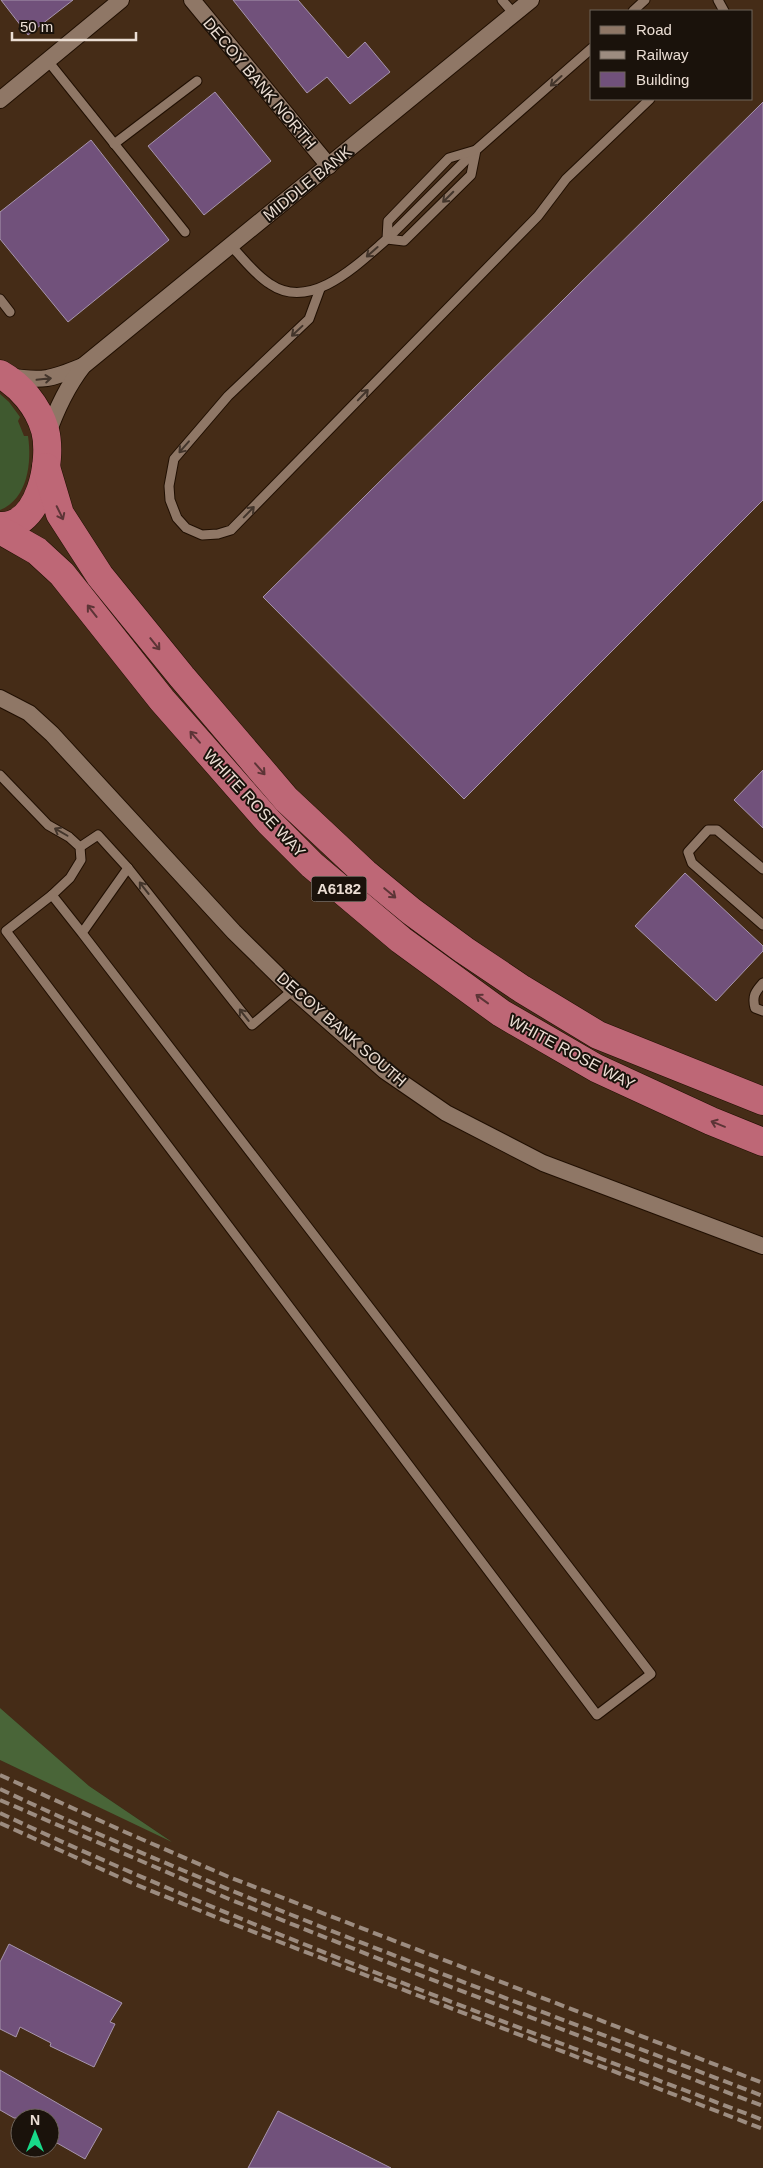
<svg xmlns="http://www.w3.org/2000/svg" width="763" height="2168" font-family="Arial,sans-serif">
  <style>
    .built { fill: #452c17; fill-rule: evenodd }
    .green { fill: #3f592f }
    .forest { fill: #496538 }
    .building { fill: #71517b; stroke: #a795ad }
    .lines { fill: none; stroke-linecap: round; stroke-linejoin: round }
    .lane-casing { stroke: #200f02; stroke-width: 11 }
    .street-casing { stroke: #200f02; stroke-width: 18 }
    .highway-casing { stroke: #200f02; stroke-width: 29 }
    .lane { stroke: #8f7766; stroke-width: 9 }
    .street { stroke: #8f7766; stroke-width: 16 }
    .highway { stroke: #be6776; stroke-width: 28 }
    .rail { stroke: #9c8c80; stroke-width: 4; stroke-dasharray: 10 5; stroke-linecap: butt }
    .oneway { stroke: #43352b }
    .oneway2 { stroke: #5c3436 }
    .labels { text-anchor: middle; stroke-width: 4; stroke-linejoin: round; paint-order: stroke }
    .shield { fill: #1a120b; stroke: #aca198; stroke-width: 1 }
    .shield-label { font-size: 15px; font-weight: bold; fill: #ebded4 }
    .street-label { font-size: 16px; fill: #ebded4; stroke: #1a120b }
  </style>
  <rect width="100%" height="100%" fill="#3a2617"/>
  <path class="built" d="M 0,0 L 763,0 L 763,2168 L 0,2168 L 0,1760 L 168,1839 L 89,1786 L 0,1708 ZM 592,11 L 752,11 L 752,99 L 592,99 ZM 20,2118 L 50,2118 L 50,2148 L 20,2148 Z"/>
  <path class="green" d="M 0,394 L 9,402 L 20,417 L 18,421 L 24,436 L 28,436 C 32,462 28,499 0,510 Z"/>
  <path class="forest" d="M 0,1708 L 89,1786 L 172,1842 L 0,1760 Z"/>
  <g class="building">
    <path d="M 1,0 L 73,0 L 28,35 Z"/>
    <path d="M 233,0 L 298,0 L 348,58 L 365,42 L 390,72 L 350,104 L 327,77 L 307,93 Z"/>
    <path d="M 215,92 L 271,161 L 204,215 L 148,146 Z"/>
    <path d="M 763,102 L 763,500 L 464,799 L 263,597 Z"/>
    <path d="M 91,140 L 169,240 L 68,322 L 0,239 L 0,212 Z"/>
    <path d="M 763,770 L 763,828 L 734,800 Z"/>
    <path d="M 685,873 L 763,946 L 763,951 L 716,1001 L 635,926 Z"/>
    <path d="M 9,1944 L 122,2003 L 110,2022 L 115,2024 L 94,2067 L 50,2046 L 51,2043 L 20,2027 L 16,2037 L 0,2029 L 0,1962 Z"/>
    <path d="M 0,2070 L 102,2129 L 85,2159 L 50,2139 L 50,2118 L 14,2118 L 0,2110 Z"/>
    <path d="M 278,2111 L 391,2168 L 248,2168 Z"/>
  </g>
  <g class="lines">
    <g class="lane-casing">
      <g id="lane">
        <path d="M 502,0 L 514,14"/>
        <path d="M 718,0 L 724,11"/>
        <path d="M 633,11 L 645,0"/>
        <path d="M 48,61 L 185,232"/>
        <path d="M 114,144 L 197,81"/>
        <path d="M 387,239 L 404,241 L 471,175 L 476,150 L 592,48"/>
        <path d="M 387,239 L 474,152"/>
        <path d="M 231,246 C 243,258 255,275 270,284 C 311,312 358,264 387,239 L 388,221 L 449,158 L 476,150"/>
        <path d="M 320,289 L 309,319 L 228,396 L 174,459 L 169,486 L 170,500 L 177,518 L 186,528 L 202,535 L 218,534 L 231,530 L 538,216 L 566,179 L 650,99"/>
        <path d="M 0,299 L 10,312"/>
        <path d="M 0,775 L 48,825 L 69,837 L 80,847 L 81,860 L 70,878 L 52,895"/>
        <path d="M 80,847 L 98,835 L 128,868 L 252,1025 L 293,990"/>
        <path d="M 763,869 L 717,830 L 708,830 L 688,852 L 692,863 L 763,925"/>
        <path d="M 82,933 L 52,895 L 6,931 L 597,1715 L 651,1674 L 82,933 L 128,868"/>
        <path d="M 763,983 C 755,992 752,996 755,1008 L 763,1011"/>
      </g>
    </g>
    <g class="street-casing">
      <g id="street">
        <path d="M 192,0 L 329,166"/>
        <path d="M 0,100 L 121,0"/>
        <path d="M 8,376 C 43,382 51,379 83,366"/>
        <path d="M 47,436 C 56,410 66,388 83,366 L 531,0"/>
        <path d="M 0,698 L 29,713 L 52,734 L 234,932 L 293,990 L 385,1071 L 446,1113 L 543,1163 L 763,1246"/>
      </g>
    </g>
    <g class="highway-casing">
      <g id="highway">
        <path d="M 0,374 C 21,386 38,406 45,430 C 53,460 40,528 0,526"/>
        <path d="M 46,467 L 60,514 L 100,576 L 182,677 L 286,799 L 365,873 L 411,911 L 464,950 L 522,989 L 598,1035 L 763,1101"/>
        <path d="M 0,530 L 37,551 L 62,574 L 162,700 L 269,822 L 312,865 L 401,940 L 501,1013 L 596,1068 L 711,1121 L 763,1142"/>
      </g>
    </g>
    <use href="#lane" class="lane"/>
    <use href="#street" class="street"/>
    <use href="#highway" class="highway"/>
    <g class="rail">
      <path d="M 0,1775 L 125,1832 L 229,1877 L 763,2083"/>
      <path d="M 0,1789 C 248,1906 507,1997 763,2096"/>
      <path d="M 0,1800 L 229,1899 L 412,1972 L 763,2106"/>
      <path d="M 0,1813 C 248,1930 507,2022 763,2120"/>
      <path d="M 0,1823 L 132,1883 L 223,1920 L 763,2129"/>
    </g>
  </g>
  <defs><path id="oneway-shaft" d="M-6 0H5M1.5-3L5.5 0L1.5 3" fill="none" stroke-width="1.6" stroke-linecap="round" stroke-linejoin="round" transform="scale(1.25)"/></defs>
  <g class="oneway">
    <use href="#oneway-shaft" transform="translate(556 81) rotate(138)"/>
    <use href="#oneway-shaft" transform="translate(448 197) rotate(135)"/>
    <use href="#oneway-shaft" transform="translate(372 252) rotate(139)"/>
    <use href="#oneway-shaft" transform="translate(297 331) rotate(137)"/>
    <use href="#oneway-shaft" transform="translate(44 379) rotate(-6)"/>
    <use href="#oneway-shaft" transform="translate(363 395) rotate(-46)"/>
    <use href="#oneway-shaft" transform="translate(184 447) rotate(131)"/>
    <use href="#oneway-shaft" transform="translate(249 512) rotate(-46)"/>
    <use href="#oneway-shaft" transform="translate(61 832) rotate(-150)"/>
    <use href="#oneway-shaft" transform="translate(144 888) rotate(-128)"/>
    <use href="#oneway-shaft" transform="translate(244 1015) rotate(-128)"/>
  </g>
  <g class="oneway2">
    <use href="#oneway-shaft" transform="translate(60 513) rotate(64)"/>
    <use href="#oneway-shaft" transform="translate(92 611) rotate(-128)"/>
    <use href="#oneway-shaft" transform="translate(155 644) rotate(51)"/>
    <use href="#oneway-shaft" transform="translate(195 737) rotate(-131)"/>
    <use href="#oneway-shaft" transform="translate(260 769) rotate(49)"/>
    <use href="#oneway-shaft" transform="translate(390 893) rotate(40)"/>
    <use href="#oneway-shaft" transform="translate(482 999) rotate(-144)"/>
    <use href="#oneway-shaft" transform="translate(718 1124) rotate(-158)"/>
  </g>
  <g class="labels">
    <rect class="shield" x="311.5" y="876.5" width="55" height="25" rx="4"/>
    <g class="shield-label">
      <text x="339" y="894">A6182</text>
    </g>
    <g class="street-label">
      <text transform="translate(260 83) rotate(50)" y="6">DECOY BANK NORTH</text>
      <text transform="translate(307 183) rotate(-39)" y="6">MIDDLE BANK</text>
      <text transform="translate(255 803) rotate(47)" y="6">WHITE ROSE WAY</text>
      <text transform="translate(342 1029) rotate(41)" y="6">DECOY BANK SOUTH</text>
      <text transform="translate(572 1052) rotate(28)" y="6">WHITE ROSE WAY</text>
    </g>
  </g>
  <rect x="590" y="10" width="162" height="90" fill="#1a120b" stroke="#6e645b"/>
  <rect x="600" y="26" width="25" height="8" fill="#8f7766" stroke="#6e645b"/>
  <text x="636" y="35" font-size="15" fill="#ebded4">Road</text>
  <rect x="600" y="51" width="25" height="8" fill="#9c8c80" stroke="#6e645b"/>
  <text x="636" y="60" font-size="15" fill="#ebded4">Railway</text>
  <rect x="600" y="72" width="25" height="15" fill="#71517b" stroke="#6e645b"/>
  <text x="636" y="85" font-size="15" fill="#ebded4">Building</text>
  <g transform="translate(35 2133)"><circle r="24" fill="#1a120b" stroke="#6e645b"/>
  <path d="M0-4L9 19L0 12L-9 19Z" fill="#18d989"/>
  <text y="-8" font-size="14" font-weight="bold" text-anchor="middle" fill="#ebded4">N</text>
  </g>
  <path d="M12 32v8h124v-8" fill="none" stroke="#ebded4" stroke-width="2.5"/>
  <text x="20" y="32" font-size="15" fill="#ebded4" stroke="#1a120b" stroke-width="4" paint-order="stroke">50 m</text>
</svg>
